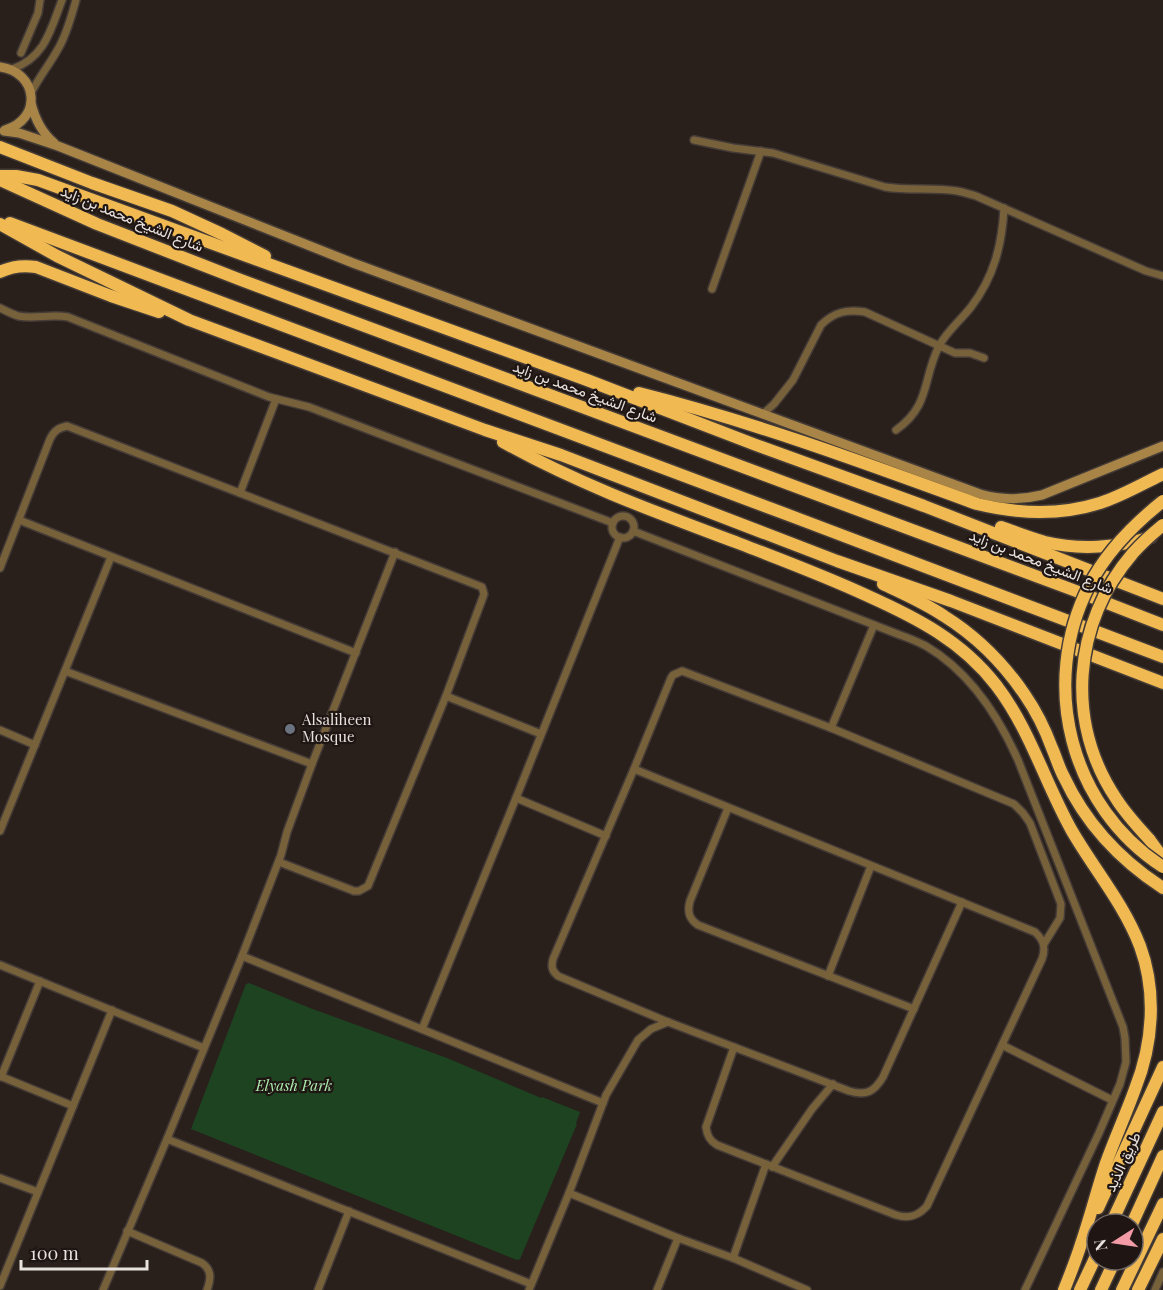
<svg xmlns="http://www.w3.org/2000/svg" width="1163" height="1290" font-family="'Playfair Display',Vazirmatn,serif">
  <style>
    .green { fill: #1e4321 }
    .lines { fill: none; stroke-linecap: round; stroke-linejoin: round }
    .street-casing { stroke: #443b37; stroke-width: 10 }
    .secondary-casing { stroke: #443b37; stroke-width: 12 }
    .highway-casing { stroke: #443b37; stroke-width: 15 }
    .street { stroke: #77613b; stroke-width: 7 }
    .secondary { stroke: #a88546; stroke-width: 9 }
    .highway { stroke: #f0b951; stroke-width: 12 }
    .highway-bridge-casing { stroke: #443b37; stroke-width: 15; stroke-linecap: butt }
    .highway-bridge { stroke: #f0b951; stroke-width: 12 }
    .worship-dot { fill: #6b7280; stroke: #1f1613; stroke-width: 2 }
    .labels { text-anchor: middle; stroke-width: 4.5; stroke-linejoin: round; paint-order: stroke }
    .street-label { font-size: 15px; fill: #e8e2df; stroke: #1f1613 }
    .poi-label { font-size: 15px; fill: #e8e2df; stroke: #1f1613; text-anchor: start }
    .park-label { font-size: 15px; font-style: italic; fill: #acebae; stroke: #1f1613 }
  </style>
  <rect width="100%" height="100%" fill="#29201c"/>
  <path class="green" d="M 249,983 L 310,1008 L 447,1058 L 541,1098 L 542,1097 L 580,1112 L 576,1123 L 577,1124 L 520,1259 L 517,1260 L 191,1129 L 246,984 Z"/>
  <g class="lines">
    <g class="street-casing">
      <g id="street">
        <path d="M 21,53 L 38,13 L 40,0"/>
        <path d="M 12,69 C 45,58 51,29 62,0"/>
        <path d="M 31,93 C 39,77 50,64 58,49 C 67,34 71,17 76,0"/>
        <path d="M 694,140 L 733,148 L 773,153 L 885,187 C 909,191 933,187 957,191 C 963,192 969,194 976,196 L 1146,271 L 1163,276"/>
        <path d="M 712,289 L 761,151"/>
        <path d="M 0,308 C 6,311 12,314 18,316 C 35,319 51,314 68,317 L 269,397 L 309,407 L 613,523"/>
        <path d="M 763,414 L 774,404 L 793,380 L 821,325 C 834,312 847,309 865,312 L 955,353 L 970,353 L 984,358"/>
        <path d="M 896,430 C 931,405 922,380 939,346 C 947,331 961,320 971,307 C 994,277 1002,245 1004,208"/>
        <path d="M 240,493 L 276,399"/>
        <circle cx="623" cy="527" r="11"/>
        <path d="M 19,520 L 356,653"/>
        <path d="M 633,531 L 900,635 C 909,638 918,642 926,646 C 970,672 998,715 1018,760 L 1123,1027 L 1125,1038 L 1126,1062 L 1120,1084 L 1099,1133 L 1025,1290"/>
        <path d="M 0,568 L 50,439 C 54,431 58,428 67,426 L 482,587 L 484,594 L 483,597 L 446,696 L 368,886 L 359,891 L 354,891 L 279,862"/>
        <path d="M 65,671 L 312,764"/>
        <path d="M 446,696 L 541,734"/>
        <path d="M 831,728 L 874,625"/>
        <path d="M 0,730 L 35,745"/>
        <path d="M 634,769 L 1035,932 C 1044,940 1046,948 1042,959 L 927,1206 C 918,1216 909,1219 896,1215 L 717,1145 C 710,1141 707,1136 706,1127 L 734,1047"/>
        <path d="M 516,798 L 606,836"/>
        <path d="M 728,808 L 690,901 C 687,912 689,919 698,925 L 914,1009"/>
        <path d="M 0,831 L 111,557"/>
        <path d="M 962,902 L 883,1077 C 874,1092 866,1096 849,1091 L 668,1022 L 558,976 C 552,971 551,967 553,959 L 634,769 L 671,678 L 673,675 L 682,671 L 831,728 L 1014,804 L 1023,813 L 1030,823 L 1061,904 L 1060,918 L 1044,944"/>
        <path d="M 242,956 L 603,1103"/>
        <path d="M 0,965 L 204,1048"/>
        <path d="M 828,976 L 871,866"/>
        <path d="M 422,1029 L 516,798 L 620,537"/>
        <path d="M 1002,1045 L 1112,1100"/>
        <path d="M 0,1076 L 73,1106"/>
        <path d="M 1,1077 L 40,981"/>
        <path d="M 167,1139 L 531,1284"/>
        <path d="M 772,1167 L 812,1109 L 833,1084"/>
        <path d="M 0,1178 L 38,1192"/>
        <path d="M 569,1193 L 678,1238 L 733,1258 L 807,1290"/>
        <path d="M 127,1231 L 202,1263 C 212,1270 211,1279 207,1290"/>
        <path d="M 733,1258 L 766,1164"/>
        <path d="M 0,1286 L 112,1010"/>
        <path d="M 103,1290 L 167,1139 L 242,956 L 281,855 L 287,832 L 312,764 L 395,552"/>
        <path d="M 318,1290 L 349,1211"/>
        <path d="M 529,1290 L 569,1193 L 606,1095 L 638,1040 L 651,1029 L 668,1022"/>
        <path d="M 657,1290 L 678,1238"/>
        <path d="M 1155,1290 L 1163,1272"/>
      </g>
    </g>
    <g class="secondary-casing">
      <g id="secondary">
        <path d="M 0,67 C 38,72 43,119 5,130"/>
        <path d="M 31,103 C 35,119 41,132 54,143"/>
        <path d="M 4,131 L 19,133 L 58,146 L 353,263 L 980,494 C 1002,500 1020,500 1042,495 L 1163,446"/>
      </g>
    </g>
    <g class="highway-casing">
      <g id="highway">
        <path d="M 0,147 L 92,183 L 172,211 L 222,234 L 265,256"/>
        <path d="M 0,176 L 16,176 L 38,180 L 587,380 L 756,445 L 924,506 L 1163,599"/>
        <path d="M 0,180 L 97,224 L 241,280 L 1076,591 L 1163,625"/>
        <path d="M 10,223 L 799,519 L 1163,657"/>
        <path d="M 0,224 L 57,256 L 189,320 L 485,430 L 561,455 L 837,561 L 951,601 L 1163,683"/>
        <path d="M 0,272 C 12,266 23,265 36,267 L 111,296 L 159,312"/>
        <path d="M 639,393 C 754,422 865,463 977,504 C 1018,514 1059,516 1100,503 C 1122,496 1142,484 1163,474"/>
        <path d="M 503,442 C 578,484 658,513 738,543 C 782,560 825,576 868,596 C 917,618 962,641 996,685 C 1030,729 1045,783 1072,831 C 1094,869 1124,904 1140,946 C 1157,992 1153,1044 1135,1089 C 1126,1114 1115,1138 1106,1163 C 1097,1190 1090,1218 1081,1244 C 1076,1260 1070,1275 1064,1290"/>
        <path d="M 1001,527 C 1015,532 1030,538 1045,542 C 1078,550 1118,548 1151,537"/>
        <path d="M 883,584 C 904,594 925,603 944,616 C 976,636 1004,664 1025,695 C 1036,711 1045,729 1052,748 C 1056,757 1059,768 1064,777 C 1086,824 1120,860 1163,888"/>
        <path d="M 1149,839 L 1163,858"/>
        <path d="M 1098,1208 L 1163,1067"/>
        <path d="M 1111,1224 L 1163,1112"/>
        <path d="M 1132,1224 L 1163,1156"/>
        <path d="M 1080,1290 L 1097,1254"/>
        <path d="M 1101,1290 L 1115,1260"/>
        <path d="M 1122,1290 L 1163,1204"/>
        <path d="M 1138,1290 L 1163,1239"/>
      </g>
    </g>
    <use href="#street" class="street"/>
    <use href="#secondary" class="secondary"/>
    <use href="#highway" class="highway"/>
    <g class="highway-bridge-casing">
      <g id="highway-bridge">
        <path d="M 1163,501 C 1134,524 1106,552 1089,586 C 1039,684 1070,807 1163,867"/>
        <path d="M 1149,839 C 1138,827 1126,814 1117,800 C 1065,723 1072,624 1133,553 C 1142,543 1152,534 1163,525"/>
      </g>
    </g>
    <use href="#highway-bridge" class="highway-bridge"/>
  </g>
  <circle class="worship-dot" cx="290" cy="729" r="6"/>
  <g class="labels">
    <g class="street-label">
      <text transform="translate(132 219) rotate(22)" y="5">شارع الشيخ محمد بن زايد</text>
      <text transform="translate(585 392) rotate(20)" y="5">شارع الشيخ محمد بن زايد</text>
      <text transform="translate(1041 562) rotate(21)" y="5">شارع الشيخ محمد بن زايد</text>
      <text transform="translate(1123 1162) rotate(-65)" y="5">طريق الذيد</text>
    </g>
    <g class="poi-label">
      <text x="302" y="725">Alsaliheen<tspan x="302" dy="17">Mosque</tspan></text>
    </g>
    <g class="park-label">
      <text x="294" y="1091">Elyash Park</text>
    </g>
  </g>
  <g transform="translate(1115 1242) rotate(258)"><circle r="28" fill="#1f1613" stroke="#6f6865" stroke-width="1.5"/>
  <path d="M0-4.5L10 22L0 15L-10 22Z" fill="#f39aa7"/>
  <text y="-9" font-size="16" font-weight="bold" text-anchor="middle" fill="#e8e2df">N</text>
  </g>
  <path d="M21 1260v9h126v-9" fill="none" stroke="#e8e2df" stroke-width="3"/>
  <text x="30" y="1260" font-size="18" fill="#e8e2df" stroke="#1f1613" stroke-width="4.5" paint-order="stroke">100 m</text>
</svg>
